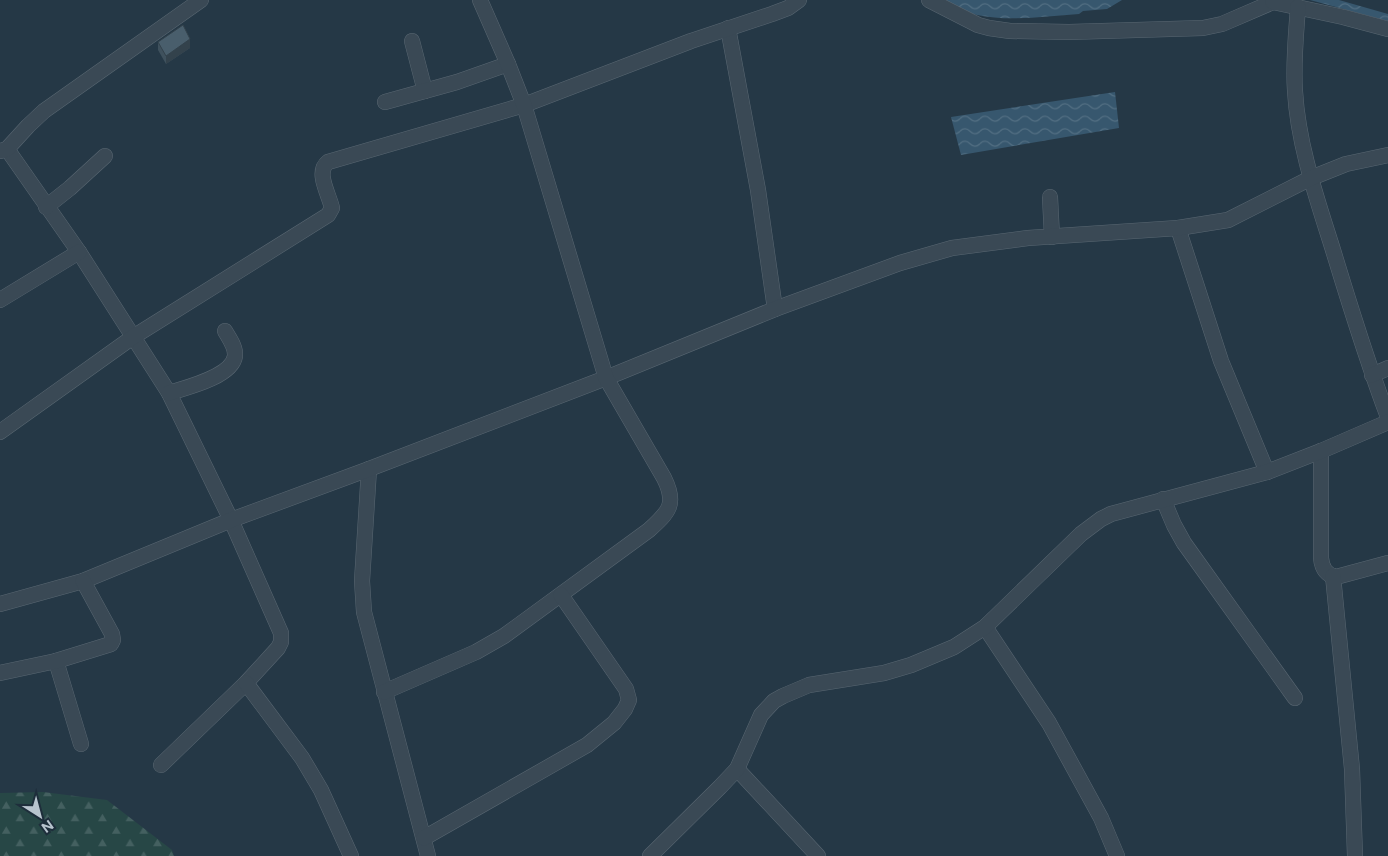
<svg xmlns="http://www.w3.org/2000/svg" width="1388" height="856" font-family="Figtree,sans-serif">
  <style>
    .forest { fill: url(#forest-firs) }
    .water { fill: url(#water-waves) }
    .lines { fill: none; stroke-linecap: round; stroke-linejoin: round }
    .minor-casing { stroke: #596772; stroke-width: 16 }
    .minor { stroke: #3a4955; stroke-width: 15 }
    .wall { fill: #3f515d }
    .shaded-wall { fill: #33424c }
    .building { fill: #495e6c; stroke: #33424c }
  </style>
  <defs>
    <pattern id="forest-firs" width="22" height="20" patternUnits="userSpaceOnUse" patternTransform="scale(1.25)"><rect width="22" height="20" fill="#274746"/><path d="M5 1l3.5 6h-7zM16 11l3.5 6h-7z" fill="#446060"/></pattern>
    <pattern id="water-waves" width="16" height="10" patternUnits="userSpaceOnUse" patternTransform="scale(1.25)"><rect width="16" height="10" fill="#37576e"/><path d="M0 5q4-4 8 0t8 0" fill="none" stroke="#526e82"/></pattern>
  </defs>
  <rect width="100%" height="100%" fill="#253846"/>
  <path class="forest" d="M 43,792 L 107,800 L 172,850 L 174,856 L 0,856 L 0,793 Z"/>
  <g class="water">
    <path d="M 945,0 L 1122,0 L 1107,9 L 1083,11 L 1079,14 C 1046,16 1010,22 977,15 C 966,12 955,5 945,0 Z"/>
    <path d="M 1310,0 L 1339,0 L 1388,14 L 1388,21 Z"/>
    <path d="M 1115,92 L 1119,128 L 961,155 L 951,117 Z"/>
  </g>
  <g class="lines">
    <g class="minor-casing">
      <g id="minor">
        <path d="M 929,0 L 978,25 L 989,28 L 1010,31 L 1069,32 L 1203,28 L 1222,24 L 1273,2"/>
        <path d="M 1273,2 L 1343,17 L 1388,29"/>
        <path d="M 1298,7 C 1296,35 1293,63 1295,91 C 1298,145 1317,199 1333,250 C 1350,306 1367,362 1388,417"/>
        <path d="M 728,28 L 758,190 L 775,309"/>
        <path d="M 412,41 L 425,91"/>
        <path d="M 385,102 L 457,82 L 508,64"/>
        <path d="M 7,149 L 79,252 L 169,393 L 231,520 L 281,633 L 281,642 L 278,648 L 246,683 L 161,765"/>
        <path d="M 0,151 L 7,149 L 28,126 L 44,111 L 201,0"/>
        <path d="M 1050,197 L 1052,237"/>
        <path d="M 46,207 L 70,188 L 105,156"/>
        <path d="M 1178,228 L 1221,361 L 1267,472"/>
        <path d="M 0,300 L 79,252"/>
        <path d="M 1372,375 L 1388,368"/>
        <path d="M 169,393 C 185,388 232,377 235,356 C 236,347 229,338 225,331"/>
        <path d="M 0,432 L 133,337 L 328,215 L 332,208 C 329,194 315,172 328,162 L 524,105 L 691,41 L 772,14 L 788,8 L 799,0"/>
        <path d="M 1321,451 L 1321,558 C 1322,568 1326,575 1336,577 L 1388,563"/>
        <path d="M 369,469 L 362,581 L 364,612 L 428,856"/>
        <path d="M 1163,499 L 1174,525 L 1184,543 L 1295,698"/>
        <path d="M 1333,576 L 1352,769 L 1355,856"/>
        <path d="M 0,604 L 83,581 L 231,520 L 369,469 L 606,378 L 775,309 L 900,263 L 952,248 L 1028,238 L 1178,228 L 1228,220 L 1311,178 L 1346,164 L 1388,155"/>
        <path d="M 985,627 L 1049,723 L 1101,818 L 1117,856"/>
        <path d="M 56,661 L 81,744"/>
        <path d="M 0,673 L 56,661 L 111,644 L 113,640 L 112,634 L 83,581"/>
        <path d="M 246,683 L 302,758 L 321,790 L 351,856"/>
        <path d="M 384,692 L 476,652 L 504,636 L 649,530 C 669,512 677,504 664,478 L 606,378 L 524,105 L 508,64 L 480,0"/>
        <path d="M 737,769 L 818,856"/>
        <path d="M 424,838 L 587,745 L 614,723 L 625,709 L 629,700 L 626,689 L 561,595"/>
        <path d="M 650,856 L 720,787 L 737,769 L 761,715 L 774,701 L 783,696 L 809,685 L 884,673 L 911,665 L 954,647 L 985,627 L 1081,534 L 1101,519 L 1111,514 L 1267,472 L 1321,451 L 1388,422"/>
      </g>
    </g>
    <use href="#minor" class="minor"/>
  </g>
  <path class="wall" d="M 158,42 L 190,48 L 166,64 L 158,50 Z"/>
  <path class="shaded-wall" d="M 190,39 L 190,48 L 166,64 L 166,56 Z"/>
  <path class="building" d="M 183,25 L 190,39 L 166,56 L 158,42 Z"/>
  <g transform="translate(40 816) rotate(144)" stroke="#1e2e3b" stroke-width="4" paint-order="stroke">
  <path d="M0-4L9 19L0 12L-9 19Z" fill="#b8c4ce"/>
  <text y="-8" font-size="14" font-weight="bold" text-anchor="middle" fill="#b8c4ce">N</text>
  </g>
</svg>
